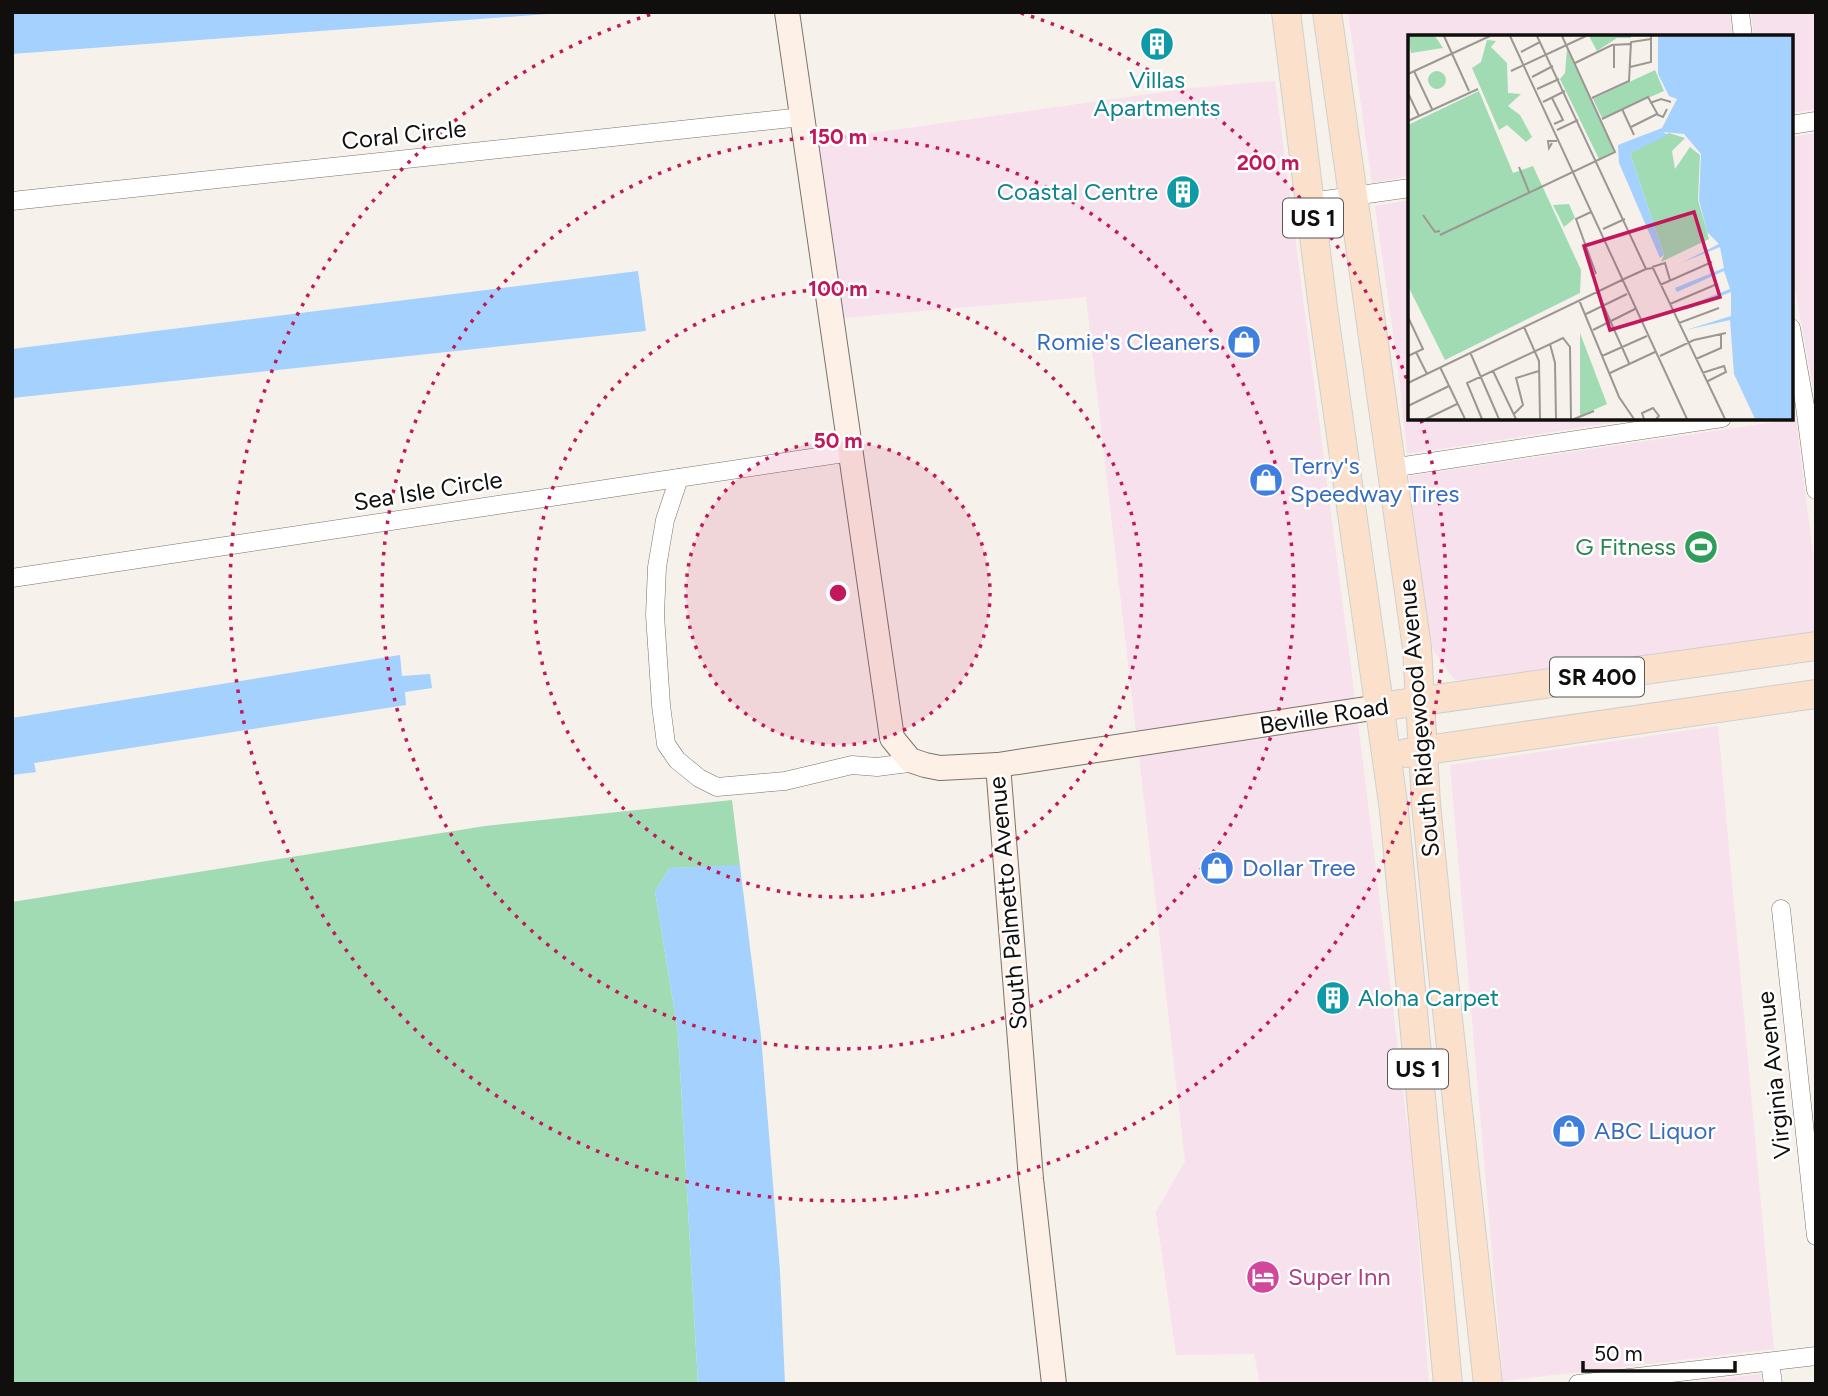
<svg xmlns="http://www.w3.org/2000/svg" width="1828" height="1396" font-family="Figtree,sans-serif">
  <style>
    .commercial { fill: #f7e1ed }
    .green { fill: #a0dbb3 }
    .water { fill: #a4d1fd }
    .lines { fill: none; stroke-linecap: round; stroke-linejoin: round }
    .street-casing { stroke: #78736d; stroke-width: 19 }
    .secondary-casing { stroke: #78736d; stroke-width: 26 }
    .primary-casing { stroke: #cfcfcf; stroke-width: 30 }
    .street { stroke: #fff; stroke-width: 18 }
    .secondary { stroke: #fdf0e6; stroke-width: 24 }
    .primary { stroke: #fbe1cc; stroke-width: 28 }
    .ring { fill: none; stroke: #c2185b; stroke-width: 3.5; stroke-dasharray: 3.5 7 }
    .labels { text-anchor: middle; stroke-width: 5; stroke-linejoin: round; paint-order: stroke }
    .shield { fill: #fff; stroke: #585756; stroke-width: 2 }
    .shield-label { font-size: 23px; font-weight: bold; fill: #110f0d }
    .culture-label { font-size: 24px; fill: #0d838f; stroke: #fff }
    .street-label { font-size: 24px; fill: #110f0d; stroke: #fff }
    .shop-label { font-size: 24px; fill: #366cbe; stroke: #fff; text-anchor: start }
    .leisure-label { font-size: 24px; fill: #27864d; stroke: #fff; text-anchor: end }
    .hotel-label { font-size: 24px; fill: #b23c85; stroke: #fff; text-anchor: start }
    .inset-road { fill: none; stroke: #9b9792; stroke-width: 2 }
    .view { fill: #c2185b; fill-opacity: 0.15; stroke: #c2185b; stroke-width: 3.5 }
    .inset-edge { fill: none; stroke: #110f0d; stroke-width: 3.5 }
    .centre { fill: #c2185b; stroke: #fff; stroke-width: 3.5 }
    .ring-label { font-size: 21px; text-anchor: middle; font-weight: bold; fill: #c2185b; stroke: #fff; stroke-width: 5; stroke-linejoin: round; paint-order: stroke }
  </style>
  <rect width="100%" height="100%" fill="#f7f1eb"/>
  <g class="commercial">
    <path d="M 1348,12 L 1729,12 L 1733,37 L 1410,37 L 1410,176 L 1372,183 Z"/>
    <path d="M 1751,12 L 1816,12 L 1816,109 L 1791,113 L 1791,37 L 1754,37 Z"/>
    <path d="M 1275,81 L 1355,699 L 1136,733 L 1086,297 L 842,318 L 815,141 L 1191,88 Z"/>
    <path d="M 1816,133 L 1816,393 L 1814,393 L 1791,267 L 1791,137 Z"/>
    <path d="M 1410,200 L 1410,418 L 1644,418 L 1407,454 L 1399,375 L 1375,206 Z"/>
    <path d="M 1796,419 L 1816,577 L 1816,632 L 1471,683 L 1454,679 L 1433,650 L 1422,593 L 1409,476 Z"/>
    <path d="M 1358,722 L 1408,1131 L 1410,1131 L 1429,1384 L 1260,1384 L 1254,1354 L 1176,1355 L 1156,1212 L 1185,1161 L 1139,756 Z"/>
    <path d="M 1718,726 L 1774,1349 L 1503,1381 L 1450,765 Z"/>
    <path d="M 1761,1374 L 1762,1384 L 1679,1384 Z"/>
  </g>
  <path class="green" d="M 732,800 L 740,866 L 670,868 L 655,891 L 678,1033 L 698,1384 L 12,1384 L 12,902 L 485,826 Z"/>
  <g class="water">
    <path d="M 12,12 L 575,12 L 12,54 Z"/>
    <path d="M 638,271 L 646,331 L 12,398 L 12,349 Z"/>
    <path d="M 400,655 L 402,676 L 430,674 L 432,688 L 405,692 L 406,705 L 34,763 L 36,772 L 12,775 L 12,718 Z"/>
    <path d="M 737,865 L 740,866 L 761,1036 L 780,1271 L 785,1384 L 698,1384 L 678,1033 L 655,891 L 670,868 Z"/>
  </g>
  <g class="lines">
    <g class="street-casing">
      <g id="street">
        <path d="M 1740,12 L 1743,37"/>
        <path d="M 1791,125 L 1816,121"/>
        <path d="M 12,201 L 802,117"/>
        <path d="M 1311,202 L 1410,188"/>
        <path d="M 1791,328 L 1805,406 L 1816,490"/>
        <path d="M 1391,468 L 1722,418"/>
        <path d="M 679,478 L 665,520 L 657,567 L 655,615 L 661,705 L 666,744 L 677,760 L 699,778 L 717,787 L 785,781 L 852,765 L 877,767 L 916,762"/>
        <path d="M 12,578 L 851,452"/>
        <path d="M 1781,909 L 1816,1236"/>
        <path d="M 1770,1362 L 1773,1384"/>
        <path d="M 1578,1384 L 1816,1356"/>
      </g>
    </g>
    <g class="secondary-casing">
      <g id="secondary">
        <path d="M 787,12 L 892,738 L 910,760 L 925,765 L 940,768 L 998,765 L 1379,707"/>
        <path d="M 998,765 L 1031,1179 L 1054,1384"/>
      </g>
    </g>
    <g class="primary-casing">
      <g id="primary">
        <path d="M 1286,12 L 1323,308 L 1394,810 L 1448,1384"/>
        <path d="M 1327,12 L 1417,648 L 1426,804 L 1441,955 L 1488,1384"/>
        <path d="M 1379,707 L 1816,646"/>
        <path d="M 1406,753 L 1816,694"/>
      </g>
    </g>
    <use href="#street" class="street"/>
    <use href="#secondary" class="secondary"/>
    <use href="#primary" class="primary"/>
  </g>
  <circle cx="838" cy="593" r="152" fill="#c2185b" fill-opacity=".12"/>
  <g class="ring">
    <circle cx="838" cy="593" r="152"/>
    <circle cx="838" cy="593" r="304"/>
    <circle cx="838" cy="593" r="456"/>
    <path d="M1021 13A608 608 0 0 1 1409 385M1421 420A608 608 0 1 1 655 13"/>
  </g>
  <defs>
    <g id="building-disc" transform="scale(1.75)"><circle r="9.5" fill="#0f9aa8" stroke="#fff"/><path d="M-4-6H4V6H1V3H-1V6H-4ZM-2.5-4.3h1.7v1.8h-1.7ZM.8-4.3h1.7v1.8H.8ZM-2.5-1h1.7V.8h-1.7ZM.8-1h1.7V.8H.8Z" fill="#fff"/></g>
    <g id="shop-disc" transform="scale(1.75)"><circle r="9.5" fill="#3f7fe0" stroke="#fff"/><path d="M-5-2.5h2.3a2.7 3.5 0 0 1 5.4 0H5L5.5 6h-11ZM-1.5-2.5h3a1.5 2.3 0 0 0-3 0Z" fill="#fff"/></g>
    <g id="stadium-disc" transform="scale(1.75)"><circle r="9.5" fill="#2e9e5b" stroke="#fff"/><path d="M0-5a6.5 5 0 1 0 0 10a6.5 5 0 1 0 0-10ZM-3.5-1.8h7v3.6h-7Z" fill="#fff"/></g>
    <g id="hotel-disc" transform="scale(1.75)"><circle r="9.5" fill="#d1479c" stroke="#fff"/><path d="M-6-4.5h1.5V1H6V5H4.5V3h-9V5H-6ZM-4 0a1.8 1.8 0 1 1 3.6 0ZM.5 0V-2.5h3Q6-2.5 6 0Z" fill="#fff"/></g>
  </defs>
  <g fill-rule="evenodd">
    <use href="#building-disc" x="1157" y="44"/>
    <use href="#building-disc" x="1183" y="192"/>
    <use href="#shop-disc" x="1244" y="342"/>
    <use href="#shop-disc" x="1266" y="480"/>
    <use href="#stadium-disc" x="1701" y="547"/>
    <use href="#shop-disc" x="1217" y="868"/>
    <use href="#building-disc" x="1333" y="998"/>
    <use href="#shop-disc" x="1569" y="1131"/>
    <use href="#hotel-disc" x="1263" y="1277"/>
  </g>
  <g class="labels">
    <g class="shield">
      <rect x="1283" y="198.5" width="60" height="39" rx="5"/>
      <rect x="1550" y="657.5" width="94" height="39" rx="5"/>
      <rect x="1388" y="1049.5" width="60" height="39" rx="5"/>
    </g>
    <g class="shield-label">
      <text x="1313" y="226">US 1</text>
      <text x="1597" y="685">SR 400</text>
      <text x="1418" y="1077">US 1</text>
    </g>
    <g class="culture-label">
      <text x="1157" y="88">Villas<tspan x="1157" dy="28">Apartments</tspan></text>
      <text x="1158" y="200" text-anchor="end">Coastal Centre</text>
      <text x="1358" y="1006" text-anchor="start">Aloha Carpet</text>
    </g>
    <g class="street-label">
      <text transform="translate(404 135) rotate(-6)" y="8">Coral Circle</text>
      <text transform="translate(428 491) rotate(-9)" y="8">Sea Isle Circle</text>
      <text transform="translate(1324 716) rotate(-9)" y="8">Beville Road</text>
      <text transform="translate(1419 718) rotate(-95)" y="8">South Ridgewood Avenue</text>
      <text transform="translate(1008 903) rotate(-95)" y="8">South Palmetto Avenue</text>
      <text transform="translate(1774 1075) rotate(-96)" y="8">Virginia Avenue</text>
    </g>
    <g class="shop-label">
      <text x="1220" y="350" text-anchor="end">Romie's Cleaners</text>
      <text x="1290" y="474">Terry's<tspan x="1290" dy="28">Speedway Tires</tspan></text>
      <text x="1242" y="876">Dollar Tree</text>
      <text x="1594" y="1139">ABC Liquor</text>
    </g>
    <g class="leisure-label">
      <text x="1676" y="555">G Fitness</text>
    </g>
    <g class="hotel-label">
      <text x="1288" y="1285">Super Inn</text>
    </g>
  </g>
  <g transform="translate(1408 35)">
    <rect width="385" height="385" fill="#f7f1eb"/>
    <path d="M 0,1 L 27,1 L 35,13 L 3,18 ZM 181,1 L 223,1 L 223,3 L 209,3 L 189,16 ZM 79,5 L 88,6 L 83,12 L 99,28 L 100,58 L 113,59 L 100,71 L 112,80 L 124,102 L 118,107 L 99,90 L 91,95 L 64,33 L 73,27 ZM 159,14 L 206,116 L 191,124 L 152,44 L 157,38 ZM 247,35 L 256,56 L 194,83 L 185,64 ZM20 45a9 9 0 1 1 18 0a9 9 0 1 1-18 0ZM 71,56 L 105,138 L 125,131 L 173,235 L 172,258 L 37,325 L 0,251 L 0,90 ZM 261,98 L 277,103 L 264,116 L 267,134 L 282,112 L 292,120 L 290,165 L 301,204 L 253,227 L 256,220 L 222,118 ZM 161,169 L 167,183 L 156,192 L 145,170 ZM 172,298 L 199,369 L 172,381 Z" fill="#a0dbb3"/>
    <path d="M 250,1 L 385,1 L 385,384 L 347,384 L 326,339 L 322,285 L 278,295 L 323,281 L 323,257 L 278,275 L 276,272 L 322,254 L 316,236 L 269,257 L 267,253 L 316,233 L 312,212 L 273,228 L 311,209 L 299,197 L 291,165 L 293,119 L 276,99 L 255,97 L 260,100 L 222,118 L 256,220 L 252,223 L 211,128 L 210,110 L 254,93 L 269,64 L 261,61 L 250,39 Z" fill="#a4d1fd"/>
    <path class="inset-road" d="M 36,1 L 61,56M 102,1 L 279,384M 129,1 L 238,234M 206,10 L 206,33M 113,17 L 132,7M 167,28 L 204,10 L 222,9M 222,32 L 243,27 L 243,1M 6,36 L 24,74M 103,36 L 178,1M 0,39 L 82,1M 124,42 L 145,31M 129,54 L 151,44M 0,58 L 11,81M 144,63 L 155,85 L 146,89M 184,63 L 221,46 L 223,7 L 243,4M 135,67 L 157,56M 242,68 L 253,64 L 263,67M 214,74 L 226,100M 194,84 L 240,62 L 250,80 L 255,82 L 259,74M 0,86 L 70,54M 223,92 L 249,79M 149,95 L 170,85M 144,108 L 141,113 L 140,106 L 149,106M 111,132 L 121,157M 183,177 L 168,184 L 188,239M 15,180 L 27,197 L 32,196M 195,194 L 217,184M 32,200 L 207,117 L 154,1M 244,232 L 257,228 L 262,245M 238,234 L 245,233 L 317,384M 216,244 L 238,234M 252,250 L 304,227M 188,254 L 221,328M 171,265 L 211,362 L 226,384M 262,269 L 309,249M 178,279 L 219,259M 0,282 L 15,314 L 0,321M 271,288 L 311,273M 116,292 L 131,326 L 132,384M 185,295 L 227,274M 142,309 L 147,328 L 148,384M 8,317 L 19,339M 62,317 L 91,384M 194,321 L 239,301M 252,321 L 286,305 L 318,298M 288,324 L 313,313 L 313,299M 32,332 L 57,384M 85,336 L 108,384M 202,338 L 247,317M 294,338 L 316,331 L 318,337 L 300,346M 0,348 L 216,244M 0,371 L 41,351M 106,379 L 115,370 L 108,343 L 131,336M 18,384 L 49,369M 74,384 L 59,348 L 155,303 L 162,312 L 163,384M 166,384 L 186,376M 236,384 L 234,378 L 245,373 L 251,381 L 248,384"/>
    <path class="view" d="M 286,177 L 312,262 L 202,295 L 176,211 Z"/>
    <rect width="385" height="385" class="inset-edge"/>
  </g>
  <circle cx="838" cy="593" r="10" class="centre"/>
  <g class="ring-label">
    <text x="838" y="144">150 m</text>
    <text x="1268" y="170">200 m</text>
    <text x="838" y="296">100 m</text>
    <text x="838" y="448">50 m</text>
  </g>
  <rect width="1828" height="1396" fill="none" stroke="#110f0d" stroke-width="28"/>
  <path d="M1583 1361v10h152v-10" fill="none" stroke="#110f0d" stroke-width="3.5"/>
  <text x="1594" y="1361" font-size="21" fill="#110f0d" stroke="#ffffff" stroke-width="5" paint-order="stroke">50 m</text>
</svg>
